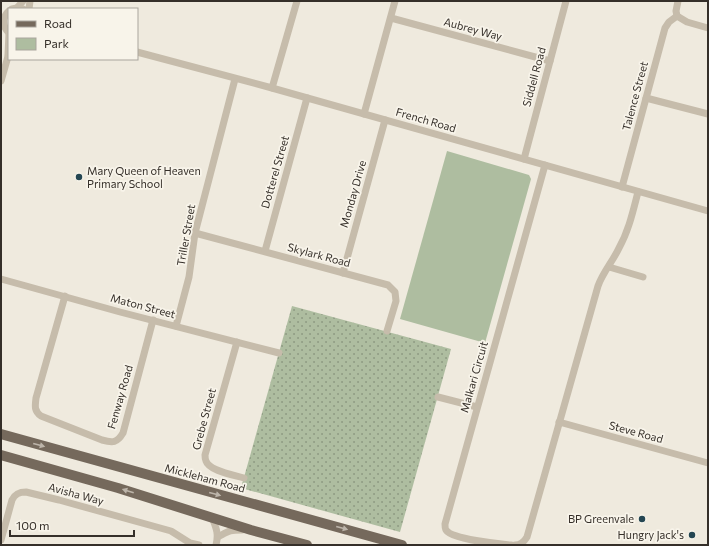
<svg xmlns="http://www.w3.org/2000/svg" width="709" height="546" font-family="Commissioner,sans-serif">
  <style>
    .grass { fill: url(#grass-dots) }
    .park { fill: #aebda0 }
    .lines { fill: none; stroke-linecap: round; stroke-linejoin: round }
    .street { stroke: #c6bcab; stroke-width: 7 }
    .primary { stroke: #75695c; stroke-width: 10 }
    .oneway { fill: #bdb5aa }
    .poi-dot { fill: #244652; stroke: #f8f4ea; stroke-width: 1.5 }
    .labels { text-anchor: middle; stroke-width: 3.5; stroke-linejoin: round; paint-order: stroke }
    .street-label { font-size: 11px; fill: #352f29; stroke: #f8f4ea }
    .poi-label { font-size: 11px; fill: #352f29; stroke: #f8f4ea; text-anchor: end }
  </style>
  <defs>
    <pattern id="grass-dots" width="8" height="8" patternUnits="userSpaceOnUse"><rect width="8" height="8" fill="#aebda0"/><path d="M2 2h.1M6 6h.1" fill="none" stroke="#8e9a82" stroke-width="1.8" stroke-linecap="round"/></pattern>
  </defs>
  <rect width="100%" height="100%" fill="#efeade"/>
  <path class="grass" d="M 292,306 L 451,349 L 400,532 L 241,488 Z"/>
  <path class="park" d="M 447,151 L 529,175 L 531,179 L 485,343 L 400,319 Z"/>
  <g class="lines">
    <g class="street">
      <path d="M 17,8 L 23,1"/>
      <path d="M 12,9 L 17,8 L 23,9"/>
      <path d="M 29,9 L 30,1"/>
      <path d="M 9,11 C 2,17 2,26 9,33"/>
      <path d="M 677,16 L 687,22 L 708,28"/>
      <path d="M 677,16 L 676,11 L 678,1"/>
      <path d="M 391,18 L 550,61"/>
      <path d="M 137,52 L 272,88 L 708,211"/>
      <path d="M 8,55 L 9,33"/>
      <path d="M 1,81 L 9,53"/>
      <path d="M 272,88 L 297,1"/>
      <path d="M 646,98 L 708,114"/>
      <path d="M 364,114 L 395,1"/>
      <path d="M 524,159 L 566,1"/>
      <path d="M 622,187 L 665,28 L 669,22 L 677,16"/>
      <path d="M 195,233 L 388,285 L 395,292 L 396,301 L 387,331"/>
      <path d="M 265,251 L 307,98"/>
      <path d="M 609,267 L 643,277"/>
      <path d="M 343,273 L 385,120"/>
      <path d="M 1,279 L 120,312 L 279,353"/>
      <path d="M 65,296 L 36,398 C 35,406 34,411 41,416 L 102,440 C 113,443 117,443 123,433 L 153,320"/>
      <path d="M 176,326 L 189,277 L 195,233 L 235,79"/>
      <path d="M 237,342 L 205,455 C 205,457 205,459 206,461 C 209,471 234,475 244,478"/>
      <path d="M 438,397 L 477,407"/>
      <path d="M 559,422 L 708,463"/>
      <path d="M 212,517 C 216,528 219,533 216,545"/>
      <path d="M 218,537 C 229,531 229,530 242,530"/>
      <path d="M 1,540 L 12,500 C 15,494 19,492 26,492 L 59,500 L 171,531 L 190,543 L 199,545"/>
      <path d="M 511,545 C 500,544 451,539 446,530 C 445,530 445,525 445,524 L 545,165"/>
      <path d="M 515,545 C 521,545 524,542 527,537 L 598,286 C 603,272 613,261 619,248 C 629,230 633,211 638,192"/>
    </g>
    <g class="primary">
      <path d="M 1,434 L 402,545"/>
      <path d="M 1,455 L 118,488 L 251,530 L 307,545"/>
    </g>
  </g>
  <defs><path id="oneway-solid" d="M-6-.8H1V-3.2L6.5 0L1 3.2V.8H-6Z"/></defs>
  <g class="oneway">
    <use href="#oneway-solid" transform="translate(39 445) rotate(15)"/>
    <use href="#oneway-solid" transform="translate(128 491) rotate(-163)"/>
    <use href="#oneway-solid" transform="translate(215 494) rotate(15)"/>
    <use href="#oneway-solid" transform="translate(342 528) rotate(15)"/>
  </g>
  <g class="poi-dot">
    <circle cx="79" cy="177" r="4"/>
    <circle cx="642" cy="519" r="4"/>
    <circle cx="692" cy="535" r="4"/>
  </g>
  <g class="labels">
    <g class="street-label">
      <text transform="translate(473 29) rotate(15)" y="4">Aubrey Way</text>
      <text transform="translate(534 77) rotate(-75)" y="4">Siddell Road</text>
      <text transform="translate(635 96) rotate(-75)" y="4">Talence Street</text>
      <text transform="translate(426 120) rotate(16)" y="4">French Road</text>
      <text transform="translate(275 172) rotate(-74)" y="4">Dotterel Street</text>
      <text transform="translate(353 194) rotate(-74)" y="4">Monday Drive</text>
      <text transform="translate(186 235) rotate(-80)" y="4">Triller Street</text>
      <text transform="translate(319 255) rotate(15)" y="4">Skylark Road</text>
      <text transform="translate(143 306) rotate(15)" y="4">Maton Street</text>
      <text transform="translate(474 377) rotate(-74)" y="4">Malkari Circuit</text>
      <text transform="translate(120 397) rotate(-74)" y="4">Fenway Road</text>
      <text transform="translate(204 419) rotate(-75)" y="4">Grebe Street</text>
      <text transform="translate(636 432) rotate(15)" y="4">Steve Road</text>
      <text transform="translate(205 478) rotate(15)" y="4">Mickleham Road</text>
      <text transform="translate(76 494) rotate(15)" y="4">Avisha Way</text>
    </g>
    <g class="poi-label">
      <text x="87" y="175" text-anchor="start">Mary Queen of Heaven<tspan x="87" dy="13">Primary School</tspan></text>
      <text x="634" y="523">BP Greenvale</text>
      <text x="684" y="539">Hungry Jack's</text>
    </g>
  </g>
  <rect width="709" height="546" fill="none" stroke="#352f29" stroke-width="4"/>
  <rect x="8" y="8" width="130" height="52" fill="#f8f4ea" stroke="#aaa59d"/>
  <rect x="16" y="21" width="20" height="6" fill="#75695c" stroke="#aaa59d"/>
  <text x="44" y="28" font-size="12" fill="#352f29">Road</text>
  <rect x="16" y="38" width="20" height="12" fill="#aebda0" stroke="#aaa59d"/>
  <text x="44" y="48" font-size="12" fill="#352f29">Park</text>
  <path d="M10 530v6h124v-6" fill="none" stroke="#352f29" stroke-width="2"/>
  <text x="16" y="530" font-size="12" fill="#352f29" stroke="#f8f4ea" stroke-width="3" paint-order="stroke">100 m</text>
</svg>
